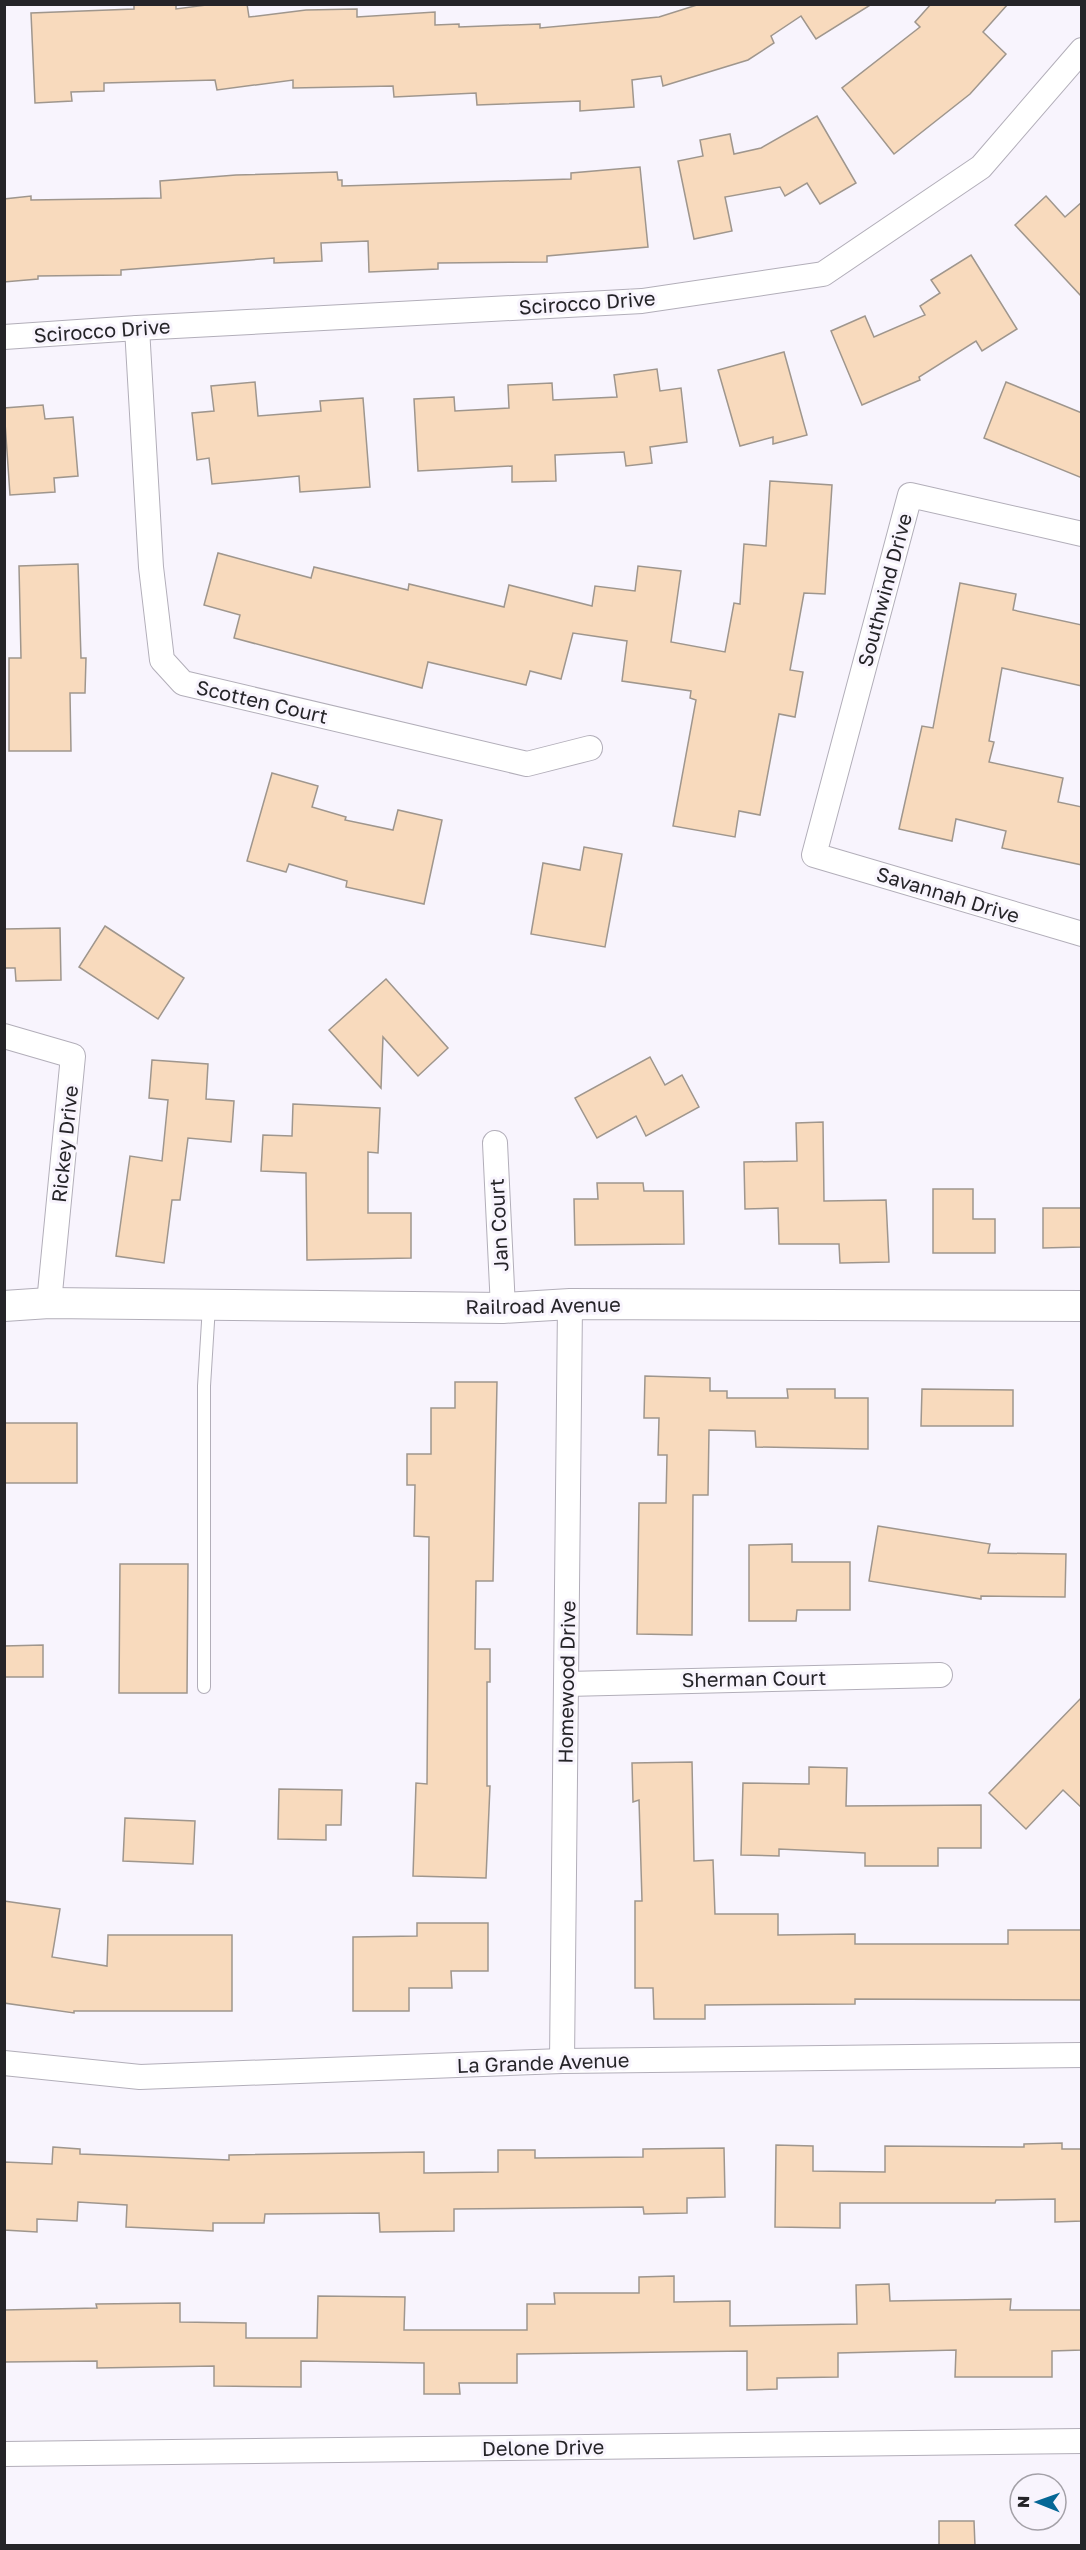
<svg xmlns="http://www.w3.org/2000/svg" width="1086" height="2550" font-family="'Golos Text',sans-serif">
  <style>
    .building { fill: #f8dabd; stroke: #9f968d; stroke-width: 1.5 }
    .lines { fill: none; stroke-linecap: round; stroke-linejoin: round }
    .service-casing { stroke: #b2aeb9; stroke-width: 14 }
    .minor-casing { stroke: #b2aeb9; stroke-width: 26 }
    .tertiary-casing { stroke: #b2aeb9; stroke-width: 32 }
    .service { stroke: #fff; stroke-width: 12 }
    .minor { stroke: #fff; stroke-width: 24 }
    .tertiary { stroke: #fff; stroke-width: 30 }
    .labels { text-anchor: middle; stroke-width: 6; stroke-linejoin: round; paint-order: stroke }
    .street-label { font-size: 20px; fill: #252428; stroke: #f8f4fd }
  </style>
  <rect width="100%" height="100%" fill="#f8f4fd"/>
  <g class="building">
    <path d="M 134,4 L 176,4 L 176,9 L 214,4 L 247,4 L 249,17 L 306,10 L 357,9 L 357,17 L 435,12 L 435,25 L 459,24 L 459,27 L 540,24 L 540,28 L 659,17 L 700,4 L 872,4 L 816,39 L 801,16 L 771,36 L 774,43 L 748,60 L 663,86 L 661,76 L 632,80 L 634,107 L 580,111 L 580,101 L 477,105 L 476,93 L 394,97 L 393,86 L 293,88 L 293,80 L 217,90 L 215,80 L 104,83 L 104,91 L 71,92 L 72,101 L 35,103 L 31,13 L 134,9 Z"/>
    <path d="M 931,4 L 1008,4 L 983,32 L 1006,54 L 970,94 L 894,154 L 842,88 L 920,27 L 915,22 Z"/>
    <path d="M 817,116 L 856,183 L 820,204 L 807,183 L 785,196 L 780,187 L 725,197 L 732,231 L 694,239 L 678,161 L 703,156 L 700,140 L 730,134 L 734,154 L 761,148 Z"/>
    <path d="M 640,167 L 648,247 L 547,256 L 547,262 L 438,263 L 438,269 L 369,272 L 368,241 L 321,243 L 322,261 L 274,263 L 274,258 L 121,270 L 121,275 L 38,276 L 38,279 L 4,282 L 4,199 L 31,196 L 31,200 L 161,198 L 160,181 L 236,175 L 337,172 L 338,180 L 342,180 L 342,186 L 571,179 L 571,173 Z"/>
    <path d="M 1046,196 L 1065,217 L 1082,202 L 1082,297 L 1015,225 Z"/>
    <path d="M 971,255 L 1017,329 L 982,351 L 976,341 L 919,377 L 920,380 L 862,405 L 831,331 L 865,316 L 874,337 L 925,315 L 920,306 L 940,293 L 931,280 Z"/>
    <path d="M 784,352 L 807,435 L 773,444 L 773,437 L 740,446 L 718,370 Z"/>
    <path d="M 657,369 L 660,391 L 681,388 L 687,442 L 650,447 L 652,463 L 626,466 L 624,452 L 555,455 L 556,481 L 512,482 L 512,466 L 418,471 L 414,399 L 454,397 L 455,411 L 509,408 L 508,385 L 552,383 L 553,400 L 617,397 L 614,375 Z"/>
    <path d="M 255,382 L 258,416 L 321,411 L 320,401 L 363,398 L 370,487 L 300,492 L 299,476 L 212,484 L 209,458 L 197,460 L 192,413 L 214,411 L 211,386 Z"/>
    <path d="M 1006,382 L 1082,413 L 1082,478 L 984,438 Z"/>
    <path d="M 43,405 L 45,419 L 73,417 L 78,476 L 54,478 L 55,492 L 10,495 L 4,408 Z"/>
    <path d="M 770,481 L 832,485 L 825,594 L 804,593 L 790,670 L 803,672 L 795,717 L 779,714 L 760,815 L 739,811 L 735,837 L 673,826 L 696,700 L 690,698 L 691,691 L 622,681 L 627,641 L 573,633 L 561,679 L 530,671 L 526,685 L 428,662 L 422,688 L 234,638 L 240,615 L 204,605 L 218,553 L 311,578 L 314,567 L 408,590 L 409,584 L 504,607 L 509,585 L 592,606 L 595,586 L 635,591 L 638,566 L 681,571 L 671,642 L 725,652 L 734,603 L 740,604 L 744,544 L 766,546 Z"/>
    <path d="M 78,564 L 81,658 L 86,658 L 85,693 L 70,693 L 71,751 L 9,751 L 9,658 L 21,658 L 19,566 Z"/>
    <path d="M 960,583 L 1016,594 L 1013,610 L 1082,625 L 1082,686 L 1002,668 L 989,741 L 994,742 L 989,762 L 1063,778 L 1058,802 L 1082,807 L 1082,865 L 1002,848 L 1006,831 L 956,819 L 952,841 L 899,829 L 922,726 L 933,728 Z"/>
    <path d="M 272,773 L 318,786 L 312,807 L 346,817 L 345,820 L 393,830 L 398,810 L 442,820 L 424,904 L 346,887 L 347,881 L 289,864 L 286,872 L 247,861 Z"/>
    <path d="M 584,847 L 622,854 L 605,947 L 531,934 L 543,863 L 580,870 Z"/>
    <path d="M 105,926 L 184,978 L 158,1019 L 79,967 Z"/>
    <path d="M 60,928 L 61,980 L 16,981 L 15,968 L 4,968 L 4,929 Z"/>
    <path d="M 386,979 L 448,1048 L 418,1076 L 383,1037 L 381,1088 L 329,1030 Z"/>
    <path d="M 650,1057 L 665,1085 L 682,1075 L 699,1107 L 646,1136 L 636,1116 L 597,1138 L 575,1098 Z"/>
    <path d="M 152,1060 L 208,1064 L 206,1099 L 234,1101 L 231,1142 L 188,1138 L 180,1200 L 172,1200 L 164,1263 L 116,1256 L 130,1156 L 162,1161 L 168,1100 L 149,1098 Z"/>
    <path d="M 293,1104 L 380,1108 L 378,1153 L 368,1152 L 368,1213 L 411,1213 L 411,1258 L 307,1260 L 306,1173 L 261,1171 L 263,1135 L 292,1136 Z"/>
    <path d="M 823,1122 L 824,1201 L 886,1200 L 889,1262 L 840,1263 L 839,1244 L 779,1244 L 778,1208 L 745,1209 L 744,1162 L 797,1161 L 796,1123 Z"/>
    <path d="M 597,1183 L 643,1183 L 644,1191 L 683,1191 L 684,1244 L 575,1245 L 574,1199 L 598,1199 Z"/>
    <path d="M 933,1189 L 973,1189 L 973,1219 L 995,1219 L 995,1253 L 933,1253 Z"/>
    <path d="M 1043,1208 L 1082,1208 L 1082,1247 L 1043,1248 Z"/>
    <path d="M 645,1376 L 710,1378 L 710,1391 L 727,1391 L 727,1398 L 788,1398 L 787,1389 L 835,1389 L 835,1398 L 868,1398 L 868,1449 L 756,1447 L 755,1431 L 709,1430 L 708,1495 L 693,1495 L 692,1635 L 637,1634 L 639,1503 L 666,1503 L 667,1455 L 658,1455 L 659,1418 L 644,1418 Z"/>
    <path d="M 455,1382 L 497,1382 L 493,1581 L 476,1581 L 475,1649 L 490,1649 L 490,1682 L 487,1682 L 487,1786 L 490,1786 L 486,1878 L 413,1876 L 416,1783 L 427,1784 L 429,1537 L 414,1536 L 415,1485 L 407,1485 L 407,1454 L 431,1454 L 431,1408 L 455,1408 Z"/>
    <path d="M 922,1389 L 1013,1390 L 1013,1426 L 921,1426 Z"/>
    <rect x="4" y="1423" width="73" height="60"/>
    <path d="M 878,1526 L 990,1544 L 988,1553 L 1066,1554 L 1065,1597 L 981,1596 L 981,1599 L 869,1581 Z"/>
    <path d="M 792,1544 L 792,1562 L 850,1562 L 850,1610 L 797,1610 L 796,1621 L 749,1621 L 749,1545 Z"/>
    <path d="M 120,1564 L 188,1564 L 187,1693 L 119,1693 Z"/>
    <path d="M 43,1645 L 43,1677 L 4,1677 L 4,1646 Z"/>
    <path d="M 1082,1697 L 1082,1808 L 1063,1790 L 1026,1829 L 989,1793 Z"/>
    <path d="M 692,1762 L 694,1861 L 713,1860 L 715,1914 L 778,1914 L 778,1935 L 855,1934 L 855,1944 L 1008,1944 L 1008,1930 L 1082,1930 L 1082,2000 L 855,1999 L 855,2004 L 705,2005 L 705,2019 L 654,2019 L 653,1988 L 635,1988 L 635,1901 L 642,1901 L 639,1800 L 633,1802 L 632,1763 Z"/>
    <path d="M 809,1767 L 847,1768 L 846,1806 L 981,1805 L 981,1848 L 938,1848 L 938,1866 L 865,1866 L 865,1853 L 779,1849 L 779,1856 L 741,1855 L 743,1783 L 809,1784 Z"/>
    <path d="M 279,1789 L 342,1790 L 341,1825 L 326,1825 L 326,1840 L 278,1839 Z"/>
    <path d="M 125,1818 L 195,1821 L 193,1864 L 123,1861 Z"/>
    <path d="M 4,1901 L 60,1909 L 52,1957 L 107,1966 L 108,1935 L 232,1935 L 232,2011 L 74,2011 L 74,2013 L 4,2003 Z"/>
    <path d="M 417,1923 L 488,1923 L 488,1971 L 451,1971 L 452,1988 L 409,1988 L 409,2011 L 353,2011 L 353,1937 L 417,1936 Z"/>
    <path d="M 1062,2143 L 1062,2149 L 1082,2149 L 1082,2221 L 1055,2222 L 1055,2199 L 996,2200 L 995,2203 L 840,2203 L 840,2228 L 775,2227 L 776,2145 L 813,2146 L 813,2171 L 885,2172 L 885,2146 L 1024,2147 L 1024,2144 Z"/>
    <path d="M 53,2147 L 80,2149 L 80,2154 L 229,2160 L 229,2155 L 424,2152 L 424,2173 L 498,2172 L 498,2150 L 535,2150 L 535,2158 L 643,2157 L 643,2149 L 724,2148 L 725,2197 L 687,2198 L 687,2213 L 644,2214 L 643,2207 L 454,2209 L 454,2231 L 380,2232 L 379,2213 L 265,2214 L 264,2223 L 213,2223 L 213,2231 L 126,2227 L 127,2205 L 78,2202 L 77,2221 L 37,2219 L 37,2232 L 4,2230 L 4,2162 L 52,2164 Z"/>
    <path d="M 674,2276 L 674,2302 L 730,2301 L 730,2326 L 857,2324 L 856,2285 L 889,2284 L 890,2301 L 1011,2299 L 1010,2310 L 1082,2310 L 1082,2350 L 1052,2351 L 1052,2377 L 955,2377 L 956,2350 L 838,2353 L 838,2377 L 777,2378 L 777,2389 L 747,2390 L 747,2351 L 517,2354 L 517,2383 L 459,2383 L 460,2394 L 424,2394 L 424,2363 L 301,2361 L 301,2387 L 214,2386 L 214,2366 L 97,2368 L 97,2361 L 4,2362 L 4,2310 L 97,2308 L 96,2304 L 180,2303 L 180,2322 L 246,2323 L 246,2338 L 317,2338 L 318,2296 L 405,2297 L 404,2330 L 527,2330 L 527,2304 L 555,2304 L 554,2293 L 639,2293 L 639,2277 Z"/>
    <path d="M 939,2521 L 974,2521 L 975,2546 L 939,2546 Z"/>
  </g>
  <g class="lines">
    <g class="service-casing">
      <path id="service" d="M 204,1687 L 204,1386 L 209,1306"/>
    </g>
    <g class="minor-casing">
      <g id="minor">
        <path d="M 137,328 L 151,567 L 162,660 L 183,683 L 527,764 L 590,748"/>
        <path d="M 4,337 L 137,328 L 642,301 L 823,274 L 981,167 L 1082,50"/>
        <path d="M 1082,534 L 910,495 L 814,855 L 1082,934"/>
        <path d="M 4,1036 L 73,1056 L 49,1303"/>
        <path d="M 495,1143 L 503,1308"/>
        <path d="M 567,1684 L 940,1675"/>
        <path d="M 562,2061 L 570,1304"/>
        <path d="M 4,2063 L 140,2077 L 562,2061 L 1082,2055"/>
        <path d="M 4,2454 L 1082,2441"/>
      </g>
    </g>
    <g class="tertiary-casing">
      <path id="tertiary" d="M 4,1306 L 49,1303 L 503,1308 L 570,1304 L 1082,1306"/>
    </g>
    <use href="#service" class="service"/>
    <use href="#minor" class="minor"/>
    <use href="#tertiary" class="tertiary"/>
  </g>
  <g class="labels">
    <g class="street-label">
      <text transform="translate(587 303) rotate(-4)" y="7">Scirocco Drive</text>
      <text transform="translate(102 331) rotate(-4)" y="7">Scirocco Drive</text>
      <text transform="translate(885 590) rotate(-75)" y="7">Southwind Drive</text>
      <text transform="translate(262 702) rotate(13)" y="7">Scotten Court</text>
      <text transform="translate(948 895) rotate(17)" y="7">Savannah Drive</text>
      <text transform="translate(65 1144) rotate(-84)" y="7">Rickey Drive</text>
      <text transform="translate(499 1225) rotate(-93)" y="7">Jan Court</text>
      <text transform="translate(543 1306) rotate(-1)" y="7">Railroad Avenue</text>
      <text transform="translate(754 1679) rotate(-1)" y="7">Sherman Court</text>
      <text transform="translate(567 1682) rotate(-89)" y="7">Homewood Drive</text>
      <text transform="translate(543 2063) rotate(-2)" y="7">La Grande Avenue</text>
      <text transform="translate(543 2448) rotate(-1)" y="7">Delone Drive</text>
    </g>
  </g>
  <rect width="1086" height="2550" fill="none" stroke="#252428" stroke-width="12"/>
  <g transform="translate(1038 2502) rotate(271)"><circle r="28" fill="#f8f4fd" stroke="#a4a1a8" stroke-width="1.5"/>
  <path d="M0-4.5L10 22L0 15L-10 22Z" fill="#056796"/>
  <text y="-9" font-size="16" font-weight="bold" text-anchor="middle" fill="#252428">N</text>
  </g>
</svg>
